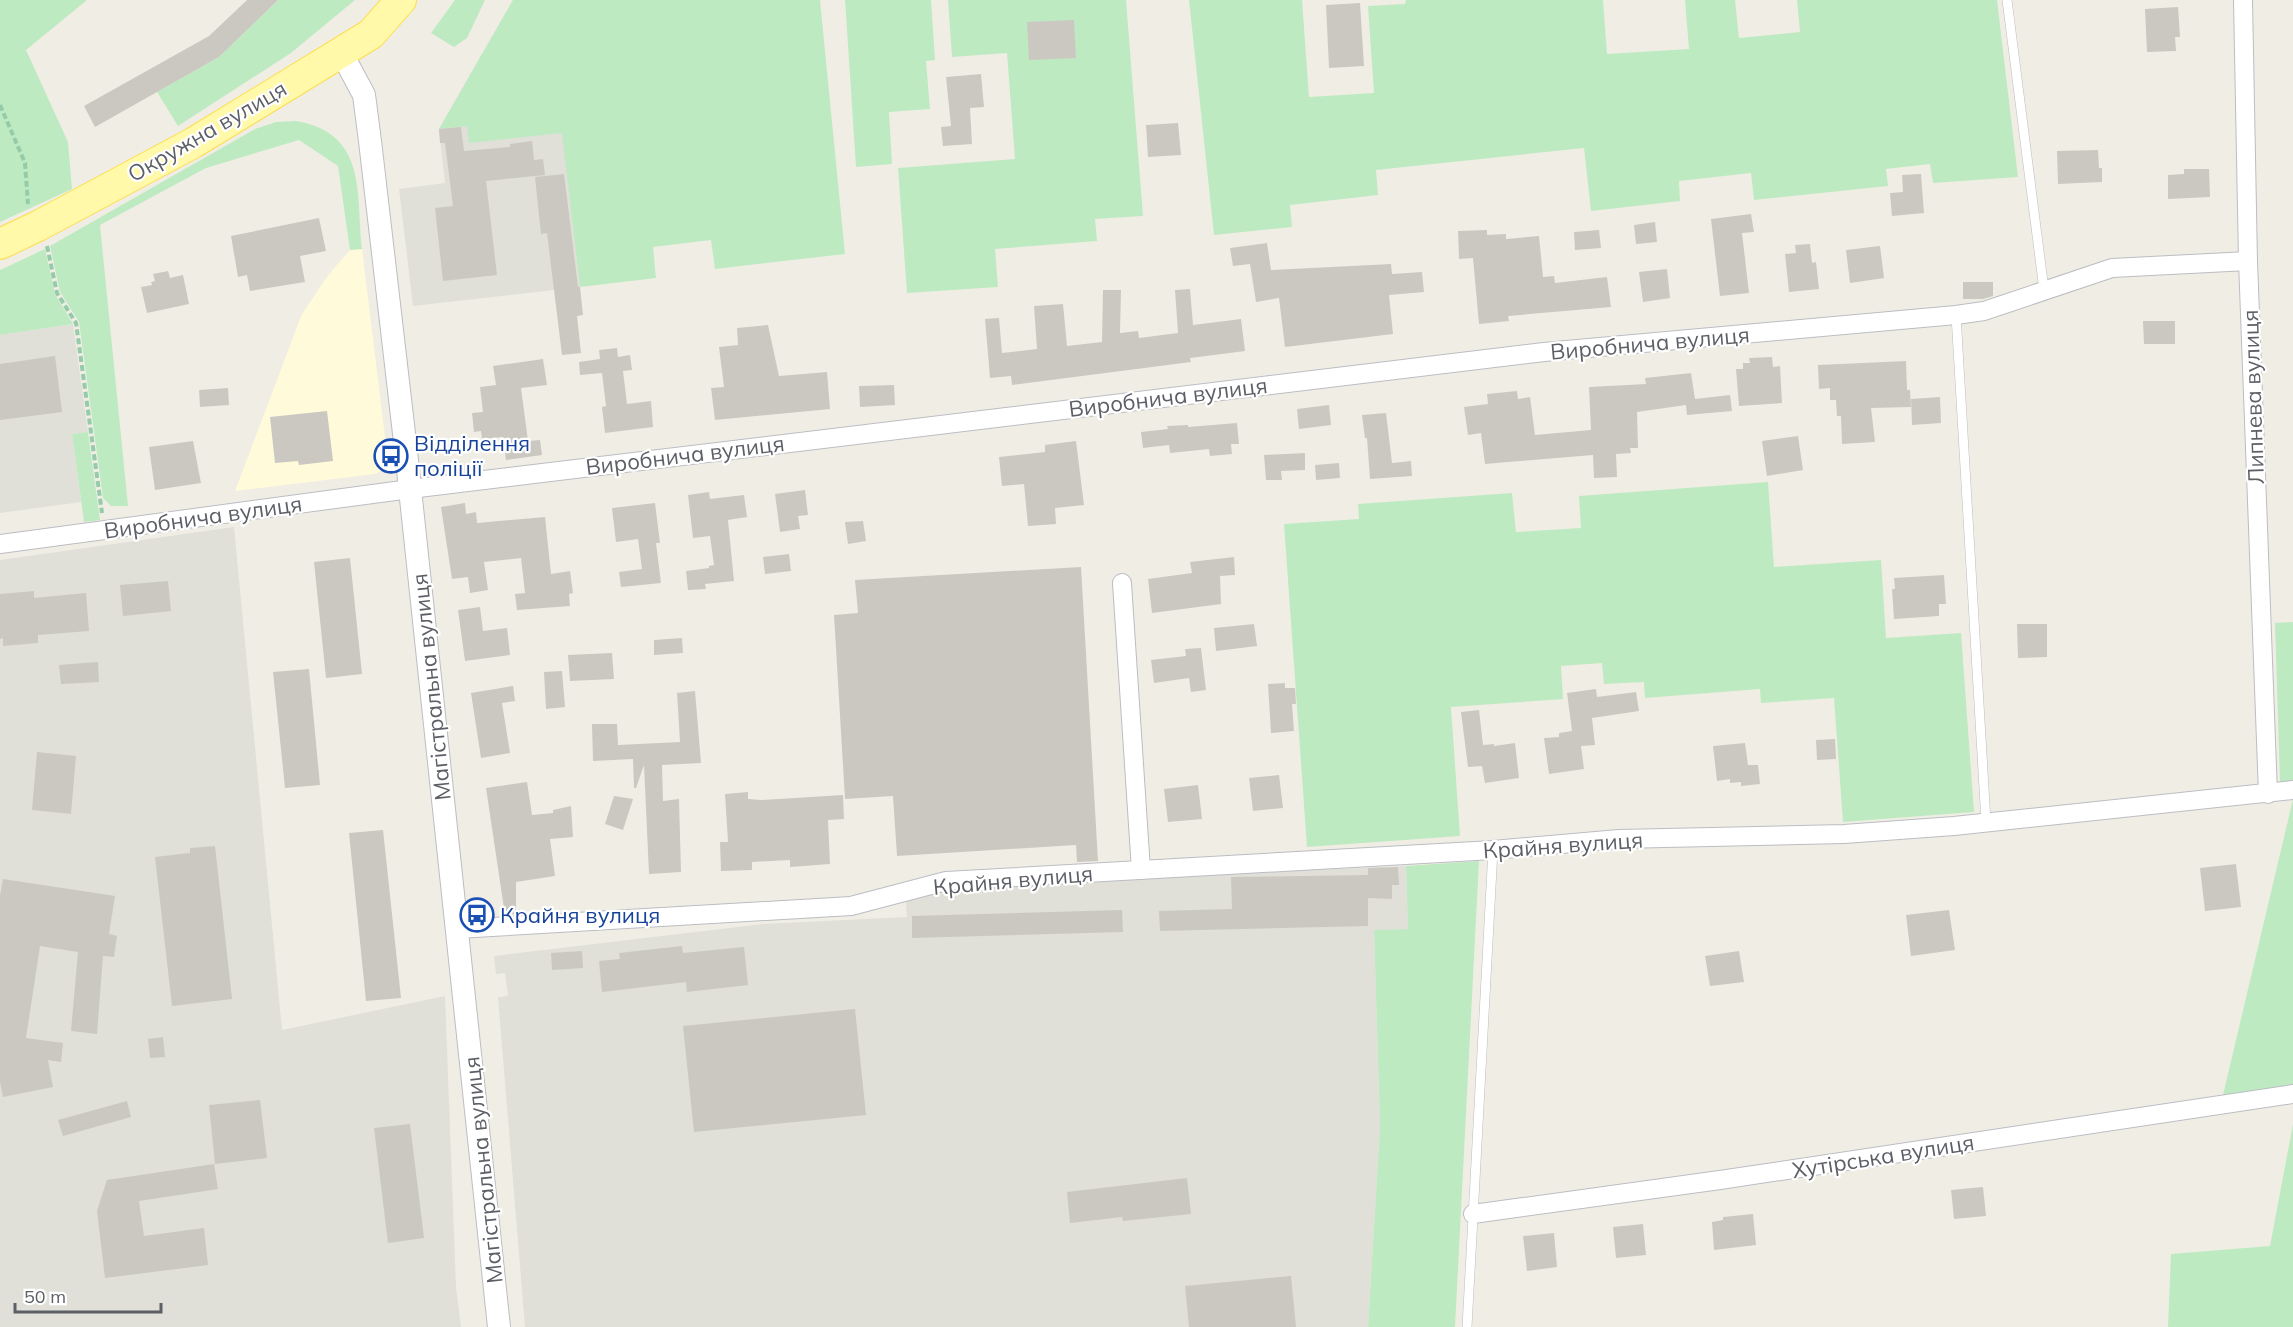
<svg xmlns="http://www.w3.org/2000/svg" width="2293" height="1327" font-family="Mulish,sans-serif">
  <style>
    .commercial { fill: #fffad9 }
    .industrial { fill: #e0dfd8 }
    .green { fill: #beeac2 }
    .building { fill: #cbc8c1 }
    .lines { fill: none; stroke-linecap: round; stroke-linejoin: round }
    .service-casing { stroke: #bbbdc4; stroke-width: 10 }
    .minor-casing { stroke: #bbbdc4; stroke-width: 20 }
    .tertiary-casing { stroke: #bbbdc4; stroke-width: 24 }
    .primary-casing { stroke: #fedd4e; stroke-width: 32 }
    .path { stroke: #96cbaa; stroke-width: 4; stroke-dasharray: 6 3; stroke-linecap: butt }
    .service { stroke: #fff; stroke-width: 9 }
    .minor { stroke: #fff; stroke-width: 18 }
    .tertiary { stroke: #fff; stroke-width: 22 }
    .primary { stroke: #fff9a9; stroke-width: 30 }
    .labels { text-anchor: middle; stroke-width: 4.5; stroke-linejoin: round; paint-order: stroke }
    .street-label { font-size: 22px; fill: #5c5f66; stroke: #fff }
    .transit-label { font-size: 22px; fill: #164399; stroke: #fff; text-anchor: start }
  </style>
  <rect width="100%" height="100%" fill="#f0eee4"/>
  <path class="commercial" d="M 362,249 L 388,462 L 383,470 L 375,474 L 235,491 L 302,314 L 329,274 L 350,250 Z"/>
  <g class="industrial">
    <path d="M 513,0 L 633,0 L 568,177 L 580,287 L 413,306 L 399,189 L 445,183 L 439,129 Z"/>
    <path d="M 73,324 L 88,432 L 72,434 L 81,502 L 0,513 L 0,335 Z"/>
    <path d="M 234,527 L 282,1030 L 445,996 L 456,1287 L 461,1327 L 0,1327 L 0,560 Z"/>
    <path d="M 1406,866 L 1408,929 L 1374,931 L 1380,1126 L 1368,1327 L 525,1327 L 498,997 L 508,996 L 505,973 L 496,974 L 494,956 L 763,924 L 907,917 L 906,900 L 946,890 L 1139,878 Z"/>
  </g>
  <g class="green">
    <path d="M 0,0 L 87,0 L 26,50 L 68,142 L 72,189 L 0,222 Z"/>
    <path d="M 278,0 L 355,0 L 291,53 L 178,126 L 157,92 L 219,57 Z"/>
    <path d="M 455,0 L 485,0 L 467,38 L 454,47 L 431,33 Z"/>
    <path d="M 513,0 L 820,0 L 845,254 L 715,269 L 711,240 L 653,247 L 656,278 L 580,287 L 562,133 L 469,143 L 467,126 L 439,129 Z"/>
    <path d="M 845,0 L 931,0 L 935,60 L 926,61 L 930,109 L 889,112 L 892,164 L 856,167 Z"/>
    <path d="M 948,0 L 1126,0 L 1143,216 L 1095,219 L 1097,241 L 995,249 L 998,287 L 907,293 L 898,168 L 1015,159 L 1007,53 L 952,57 Z"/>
    <path d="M 1189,0 L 1302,0 L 1309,97 L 1374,93 L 1368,6 L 1405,4 L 1406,0 L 1603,0 L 1607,54 L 1689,49 L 1685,0 L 1735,0 L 1739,38 L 1800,32 L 1797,0 L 1997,0 L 2018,177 L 1933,183 L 1930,164 L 1886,169 L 1888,186 L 1754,200 L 1751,173 L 1679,181 L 1680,201 L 1591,211 L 1584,148 L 1376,170 L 1378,195 L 1290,205 L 1292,227 L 1214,235 Z"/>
    <path d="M 296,121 C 368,133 356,195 362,249 L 350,250 L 338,166 L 299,140 L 206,168 L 100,225 L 128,506 L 111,506 L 103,498 L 79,322 L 60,292 L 50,246 L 255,129 L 276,122 Z"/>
    <path d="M 45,249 L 55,294 L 73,324 L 0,335 L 0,270 Z"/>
    <path d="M 88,432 L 100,520 L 84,522 L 72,434 Z"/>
    <path d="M 1768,482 L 1774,567 L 1881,560 L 1886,638 L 1961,633 L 1974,812 L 1843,822 L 1834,698 L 1761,703 L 1760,689 L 1645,698 L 1644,682 L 1604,684 L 1602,663 L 1561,666 L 1563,699 L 1451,707 L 1460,836 L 1307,847 L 1284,524 L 1359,519 L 1358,504 L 1512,493 L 1516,532 L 1581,528 L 1579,496 Z"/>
    <path d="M 2293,622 L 2293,781 L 2280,783 L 2275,623 Z"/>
    <path d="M 2293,799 L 2293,1085 L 2223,1095 Z"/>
    <path d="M 1479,861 L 1455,1327 L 1368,1327 L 1380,1126 L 1374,930 L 1408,929 L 1406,866 Z"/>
    <path d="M 2293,1124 L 2293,1327 L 2168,1327 L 2171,1254 L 2270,1246 Z"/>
  </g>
  <g class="building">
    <path d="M 247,0 L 278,0 L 219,57 L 95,127 L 84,106 L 209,36 Z"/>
    <path d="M 1360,3 L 1364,66 L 1329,68 L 1326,5 Z"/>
    <path d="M 2178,7 L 2180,37 L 2175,37 L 2176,51 L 2147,52 L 2145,9 Z"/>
    <path d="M 1074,20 L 1076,58 L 1029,60 L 1027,22 Z"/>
    <path d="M 981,74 L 984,107 L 970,108 L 972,144 L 943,146 L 941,127 L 951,126 L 946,77 Z"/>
    <path d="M 1178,123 L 1181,155 L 1148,157 L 1146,125 Z"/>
    <path d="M 461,127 L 464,151 L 510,147 L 510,144 L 532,141 L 534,160 L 543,159 L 545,175 L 486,181 L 497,275 L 443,281 L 435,208 L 453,206 L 445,143 L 440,143 L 439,129 Z"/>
    <path d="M 2098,150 L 2099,168 L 2102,168 L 2102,182 L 2058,184 L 2057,151 Z"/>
    <path d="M 2184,169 L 2209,169 L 2210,197 L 2168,199 L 2168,175 L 2184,174 Z"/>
    <path d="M 564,174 L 578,287 L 580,287 L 583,315 L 577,316 L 581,353 L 562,355 L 547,233 L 541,234 L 535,177 Z"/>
    <path d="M 1921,174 L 1924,213 L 1892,216 L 1890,193 L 1903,192 L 1902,175 Z"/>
    <path d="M 1751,214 L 1754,232 L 1742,233 L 1749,293 L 1720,296 L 1711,219 Z"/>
    <path d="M 319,218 L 326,251 L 300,256 L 305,282 L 250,291 L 247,275 L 238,277 L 231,236 Z"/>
    <path d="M 1655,222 L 1657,242 L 1636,244 L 1634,225 Z"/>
    <path d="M 1487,230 L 1487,235 L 1506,234 L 1506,239 L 1539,236 L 1543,277 L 1554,276 L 1555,283 L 1607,277 L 1611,307 L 1508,316 L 1509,321 L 1479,324 L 1473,258 L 1459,259 L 1458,231 Z"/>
    <path d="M 1599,230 L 1601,248 L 1575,250 L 1574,232 Z"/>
    <path d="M 1267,243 L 1271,270 L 1391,264 L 1392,274 L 1422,272 L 1424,292 L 1389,295 L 1393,334 L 1285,347 L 1279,298 L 1256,302 L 1250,264 L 1233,266 L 1230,248 Z"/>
    <path d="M 1810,244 L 1812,263 L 1816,262 L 1819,289 L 1789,292 L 1785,254 L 1796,253 L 1795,245 Z"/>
    <path d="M 1880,246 L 1884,278 L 1850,283 L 1846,250 Z"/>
    <path d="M 1667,269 L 1670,298 L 1643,302 L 1639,272 Z"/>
    <path d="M 168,271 L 170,278 L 183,275 L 189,304 L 147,313 L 141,287 L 152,285 L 151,282 L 155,281 L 153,274 Z"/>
    <path d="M 1963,282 L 1993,282 L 1993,296 L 1983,299 L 1963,299 Z"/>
    <path d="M 1190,289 L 1193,325 L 1241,319 L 1245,351 L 1190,358 L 1191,362 L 1012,385 L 1011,376 L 990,378 L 985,319 L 999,318 L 1002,353 L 1037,349 L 1034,306 L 1063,304 L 1067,346 L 1102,342 L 1103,290 L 1121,290 L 1120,333 L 1138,331 L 1139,338 L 1178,333 L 1175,290 Z"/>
    <path d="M 2143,321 L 2175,321 L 2175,344 L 2144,344 Z"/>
    <path d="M 768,325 L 779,376 L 827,372 L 830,409 L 715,420 L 711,388 L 724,387 L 719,347 L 738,345 L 737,328 Z"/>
    <path d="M 617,348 L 618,357 L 630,355 L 632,370 L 623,371 L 627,404 L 651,401 L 653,427 L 605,433 L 602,407 L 606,406 L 602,373 L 580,375 L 579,362 L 600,359 L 599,350 Z"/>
    <path d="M 55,356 L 62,412 L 0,420 L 0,364 Z"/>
    <path d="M 1772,357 L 1773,367 L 1780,366 L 1782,403 L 1739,406 L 1736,369 L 1743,369 L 1743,363 L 1750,363 L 1749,358 Z"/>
    <path d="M 543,359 L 547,385 L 521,388 L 528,441 L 540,440 L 542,455 L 506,460 L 503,437 L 482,439 L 481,431 L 474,432 L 472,413 L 483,412 L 480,387 L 496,385 L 493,366 Z"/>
    <path d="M 1906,361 L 1907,390 L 1910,390 L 1911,407 L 1871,408 L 1875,442 L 1842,444 L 1841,416 L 1837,416 L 1836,400 L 1830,400 L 1830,388 L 1819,389 L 1818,365 Z"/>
    <path d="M 1691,373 L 1695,399 L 1730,395 L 1732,411 L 1687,415 L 1686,405 L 1637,412 L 1638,448 L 1630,448 L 1631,453 L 1616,454 L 1617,477 L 1594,478 L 1593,455 L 1485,464 L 1481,433 L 1468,435 L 1464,407 L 1488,404 L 1487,394 L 1517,391 L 1518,399 L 1530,397 L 1535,435 L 1591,430 L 1589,387 L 1646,384 L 1645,378 Z"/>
    <path d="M 894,385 L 895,405 L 860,407 L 859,386 Z"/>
    <path d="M 228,388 L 229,405 L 200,407 L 199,390 Z"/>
    <path d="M 1940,397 L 1941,423 L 1912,425 L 1911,399 Z"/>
    <path d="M 1329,405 L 1331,425 L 1299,429 L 1297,409 Z"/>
    <path d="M 327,411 L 333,461 L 299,465 L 298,461 L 275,463 L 270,417 Z"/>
    <path d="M 1386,413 L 1392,463 L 1411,461 L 1412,476 L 1370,479 L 1367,438 L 1365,438 L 1362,415 Z"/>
    <path d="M 1237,423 L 1239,444 L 1231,444 L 1232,454 L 1210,456 L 1209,449 L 1170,453 L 1169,445 L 1143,448 L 1141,432 L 1168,429 L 1167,426 L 1188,425 L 1188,427 Z"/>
    <path d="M 1798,436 L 1803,470 L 1767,476 L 1762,441 Z"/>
    <path d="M 193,441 L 201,483 L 155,490 L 149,447 Z"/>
    <path d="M 1076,441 L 1084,505 L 1055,508 L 1056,524 L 1028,526 L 1024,484 L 1002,486 L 999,457 L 1045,452 L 1045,445 Z"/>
    <path d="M 1305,453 L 1305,470 L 1281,471 L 1282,480 L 1266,480 L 1264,455 Z"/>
    <path d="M 1339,463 L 1340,478 L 1316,480 L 1315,465 Z"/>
    <path d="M 805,490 L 808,515 L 798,516 L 800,529 L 780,532 L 775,494 Z"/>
    <path d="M 709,492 L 710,499 L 744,495 L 747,517 L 728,520 L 734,581 L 705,584 L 706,589 L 688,590 L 686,571 L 709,568 L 709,566 L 714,565 L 710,536 L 693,538 L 688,495 Z"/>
    <path d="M 465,503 L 466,514 L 476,512 L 477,523 L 545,517 L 551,574 L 570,571 L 573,593 L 569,594 L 570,606 L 517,610 L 515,594 L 525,593 L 521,558 L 484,562 L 488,590 L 470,593 L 468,577 L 452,579 L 441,507 Z"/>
    <path d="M 655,503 L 660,543 L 656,543 L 661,583 L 621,587 L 619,572 L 642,569 L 638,539 L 616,542 L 612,508 Z"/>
    <path d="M 863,521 L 866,541 L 848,544 L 845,522 Z"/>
    <path d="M 789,554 L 791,571 L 765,574 L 763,557 Z"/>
    <path d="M 1234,557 L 1235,575 L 1220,576 L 1221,604 L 1152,613 L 1148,579 L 1192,573 L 1190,562 Z"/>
    <path d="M 350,558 L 362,674 L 326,678 L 314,562 Z"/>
    <path d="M 1081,567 L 1098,861 L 1077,862 L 1076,845 L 897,856 L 893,796 L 845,799 L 834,615 L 858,613 L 855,580 Z"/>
    <path d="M 1944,575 L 1946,604 L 1939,604 L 1939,616 L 1894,619 L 1892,589 L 1895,589 L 1894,578 Z"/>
    <path d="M 168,581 L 171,611 L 123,616 L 120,585 Z"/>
    <path d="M 34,591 L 34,598 L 86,593 L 89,631 L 38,635 L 38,643 L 3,646 L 3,638 L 0,639 L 0,594 Z"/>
    <path d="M 480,607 L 483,631 L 507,628 L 510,655 L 465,661 L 458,610 Z"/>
    <path d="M 1254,624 L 1257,646 L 1216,651 L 1214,628 Z"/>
    <path d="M 2017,624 L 2047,624 L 2047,657 L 2018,658 Z"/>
    <path d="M 682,638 L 683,653 L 654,655 L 654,640 Z"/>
    <path d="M 1201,648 L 1206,690 L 1191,692 L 1189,678 L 1154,683 L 1151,660 L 1186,656 L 1185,649 Z"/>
    <path d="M 612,653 L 614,679 L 570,681 L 568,655 Z"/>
    <path d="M 98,662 L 99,682 L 61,684 L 59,665 Z"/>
    <path d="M 309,669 L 320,785 L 285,788 L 273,672 Z"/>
    <path d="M 562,671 L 565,707 L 546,709 L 544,672 Z"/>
    <path d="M 1285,683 L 1285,688 L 1295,688 L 1296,704 L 1292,704 L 1294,731 L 1271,733 L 1268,684 Z"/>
    <path d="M 513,686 L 515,701 L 502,703 L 510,753 L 481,758 L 471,693 Z"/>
    <path d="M 1596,689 L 1597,697 L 1636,692 L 1639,711 L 1592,718 L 1595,745 L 1581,746 L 1584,769 L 1549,774 L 1544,738 L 1559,737 L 1559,733 L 1572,731 L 1567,693 Z"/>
    <path d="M 695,691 L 701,763 L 662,765 L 663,801 L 679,799 L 681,872 L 649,874 L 644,765 L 636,788 L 634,788 L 633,759 L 593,761 L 592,724 L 617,724 L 618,745 L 680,742 L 677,693 Z"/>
    <path d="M 1479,710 L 1483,745 L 1494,744 L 1494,746 L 1515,743 L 1519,778 L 1485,783 L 1482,766 L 1468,767 L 1461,712 Z"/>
    <path d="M 1835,739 L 1836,759 L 1817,760 L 1816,740 Z"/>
    <path d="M 1745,743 L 1748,765 L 1758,765 L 1760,784 L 1741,786 L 1741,782 L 1730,783 L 1730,779 L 1717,781 L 1713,746 Z"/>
    <path d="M 37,752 L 76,756 L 71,814 L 32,810 Z"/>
    <path d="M 1279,775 L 1283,808 L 1253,811 L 1249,778 Z"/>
    <path d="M 527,782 L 532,815 L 553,813 L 553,810 L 571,806 L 573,837 L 550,839 L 555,876 L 516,882 L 516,914 L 505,915 L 486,788 Z"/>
    <path d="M 1198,785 L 1202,819 L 1168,822 L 1164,789 Z"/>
    <path d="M 748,792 L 748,799 L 761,800 L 843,795 L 844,819 L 828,820 L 830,864 L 790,867 L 790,860 L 752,862 L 752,870 L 721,871 L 720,842 L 728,842 L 725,794 Z"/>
    <path d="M 614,796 L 633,799 L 623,830 L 605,824 Z"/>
    <path d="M 383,830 L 401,998 L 366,1001 L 349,833 Z"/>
    <path d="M 215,846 L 232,999 L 172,1006 L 155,857 L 190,853 L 190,848 Z"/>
    <path d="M 2236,864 L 2241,907 L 2205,911 L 2200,868 Z"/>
    <path d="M 1398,867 L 1399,885 L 1392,885 L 1392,899 L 1368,898 L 1368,926 L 1160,931 L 1159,911 L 1232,909 L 1231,877 L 1368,875 L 1368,868 Z"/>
    <path d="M 3,879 L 115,896 L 109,934 L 117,936 L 114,957 L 103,956 L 97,1034 L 71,1031 L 78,952 L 40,946 L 26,1038 L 63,1043 L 61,1062 L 48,1060 L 53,1087 L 3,1097 L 0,1082 L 0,896 Z"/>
    <path d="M 1122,910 L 1123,932 L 912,938 L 912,916 Z"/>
    <path d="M 1949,910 L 1955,950 L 1911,956 L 1906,915 Z"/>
    <path d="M 682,946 L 683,953 L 744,947 L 748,985 L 687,992 L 686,982 L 602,992 L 599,961 L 620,959 L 619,953 Z"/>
    <path d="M 582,951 L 583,968 L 552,970 L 551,953 Z"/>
    <path d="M 1739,951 L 1744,982 L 1710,986 L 1705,956 Z"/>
    <path d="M 855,1009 L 866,1115 L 694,1132 L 683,1026 Z"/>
    <path d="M 163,1037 L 165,1057 L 150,1058 L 148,1039 Z"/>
    <path d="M 260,1100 L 267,1158 L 215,1164 L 209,1105 Z"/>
    <path d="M 127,1101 L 131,1117 L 63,1136 L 58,1120 Z"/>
    <path d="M 410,1124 L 424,1238 L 388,1243 L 374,1128 Z"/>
    <path d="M 214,1164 L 218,1189 L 139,1201 L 144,1236 L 204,1228 L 208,1265 L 105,1278 L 97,1211 L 107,1180 Z"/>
    <path d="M 1187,1178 L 1191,1214 L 1123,1221 L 1122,1217 L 1070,1223 L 1067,1192 Z"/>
    <path d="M 1983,1187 L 1986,1216 L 1954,1219 L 1951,1190 Z"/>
    <path d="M 1753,1214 L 1756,1245 L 1714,1250 L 1712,1222 L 1723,1220 L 1723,1217 Z"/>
    <path d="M 1643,1224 L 1646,1255 L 1616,1258 L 1613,1227 Z"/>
    <path d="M 1554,1233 L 1557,1267 L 1527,1271 L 1523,1236 Z"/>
    <path d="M 1291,1276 L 1296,1327 L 1189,1327 L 1185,1286 Z"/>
  </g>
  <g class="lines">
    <g class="service-casing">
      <g id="service">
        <path d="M 2007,0 L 2044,290"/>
        <path d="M 1956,315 L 1986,822"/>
        <path d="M 1467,1327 L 1493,850"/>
      </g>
    </g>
    <g class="minor-casing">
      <g id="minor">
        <path d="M 2243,0 L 2248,261 L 2268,794"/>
        <path d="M 0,544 L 410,489 L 1544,352 L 1956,315 L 1984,311 L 2112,268 L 2248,261"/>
        <path d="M 1122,583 L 1141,870"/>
        <path d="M 457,929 L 851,906 L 946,881 L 1493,850 L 1619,839 L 1844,834 L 1954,826 L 2293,790"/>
        <path d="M 1473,1214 L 1720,1180 L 2293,1094"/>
      </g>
    </g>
    <g class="tertiary-casing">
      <path id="tertiary" d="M 341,52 L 364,95 L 370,141 L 405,442 L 499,1327"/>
    </g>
    <g class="primary-casing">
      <path id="primary" d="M 0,244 L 38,226 L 193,143 L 371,34 L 401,0"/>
    </g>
    <g class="path">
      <path d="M 0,105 L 25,163 L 28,204"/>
      <path d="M 47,246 L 57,293 L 76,323 L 102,513"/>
    </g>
    <use href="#service" class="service"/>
    <use href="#minor" class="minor"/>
    <use href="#tertiary" class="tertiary"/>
    <use href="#primary" class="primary"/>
  </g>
  <defs>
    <g id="bus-ring" transform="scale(1.725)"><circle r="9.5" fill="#fff" stroke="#1a4fb4" stroke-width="1.5"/><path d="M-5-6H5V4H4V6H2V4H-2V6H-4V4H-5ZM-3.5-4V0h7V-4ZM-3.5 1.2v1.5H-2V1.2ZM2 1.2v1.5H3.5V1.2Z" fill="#1a4fb4"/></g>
  </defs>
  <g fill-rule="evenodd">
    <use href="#bus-ring" x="391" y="456"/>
    <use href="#bus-ring" x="477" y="915"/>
  </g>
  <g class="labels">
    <g class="street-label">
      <text transform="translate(207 131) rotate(-30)" y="8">Окружна вулиця</text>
      <text transform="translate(1650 343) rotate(-5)" y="8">Виробнича вулиця</text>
      <text transform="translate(1168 397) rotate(-7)" y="8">Виробнича вулиця</text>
      <text transform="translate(2253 397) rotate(-92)" y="8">Липнева вулиця</text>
      <text transform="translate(685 455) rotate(-7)" y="8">Виробнича вулиця</text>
      <text transform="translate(203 517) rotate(-8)" y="8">Виробнича вулиця</text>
      <text transform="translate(431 687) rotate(-96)" y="8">Магістральна вулиця</text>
      <text transform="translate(1563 845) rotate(-4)" y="8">Крайня вулиця</text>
      <text transform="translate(1013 880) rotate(-5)" y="8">Крайня вулиця</text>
      <text transform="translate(1883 1156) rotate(-9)" y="8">Хутірська вулиця</text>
      <text transform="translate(483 1170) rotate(-96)" y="8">Магістральна вулиця</text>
    </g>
    <g class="transit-label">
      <text x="414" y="451">Відділення<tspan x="414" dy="25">поліції</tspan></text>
      <text x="500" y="923">Крайня вулиця</text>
    </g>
  </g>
  <path d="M15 1303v9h146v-9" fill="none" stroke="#5c5f66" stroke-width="3"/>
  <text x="24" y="1303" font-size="18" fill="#5c5f66" stroke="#ffffff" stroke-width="4.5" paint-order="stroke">50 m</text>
</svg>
